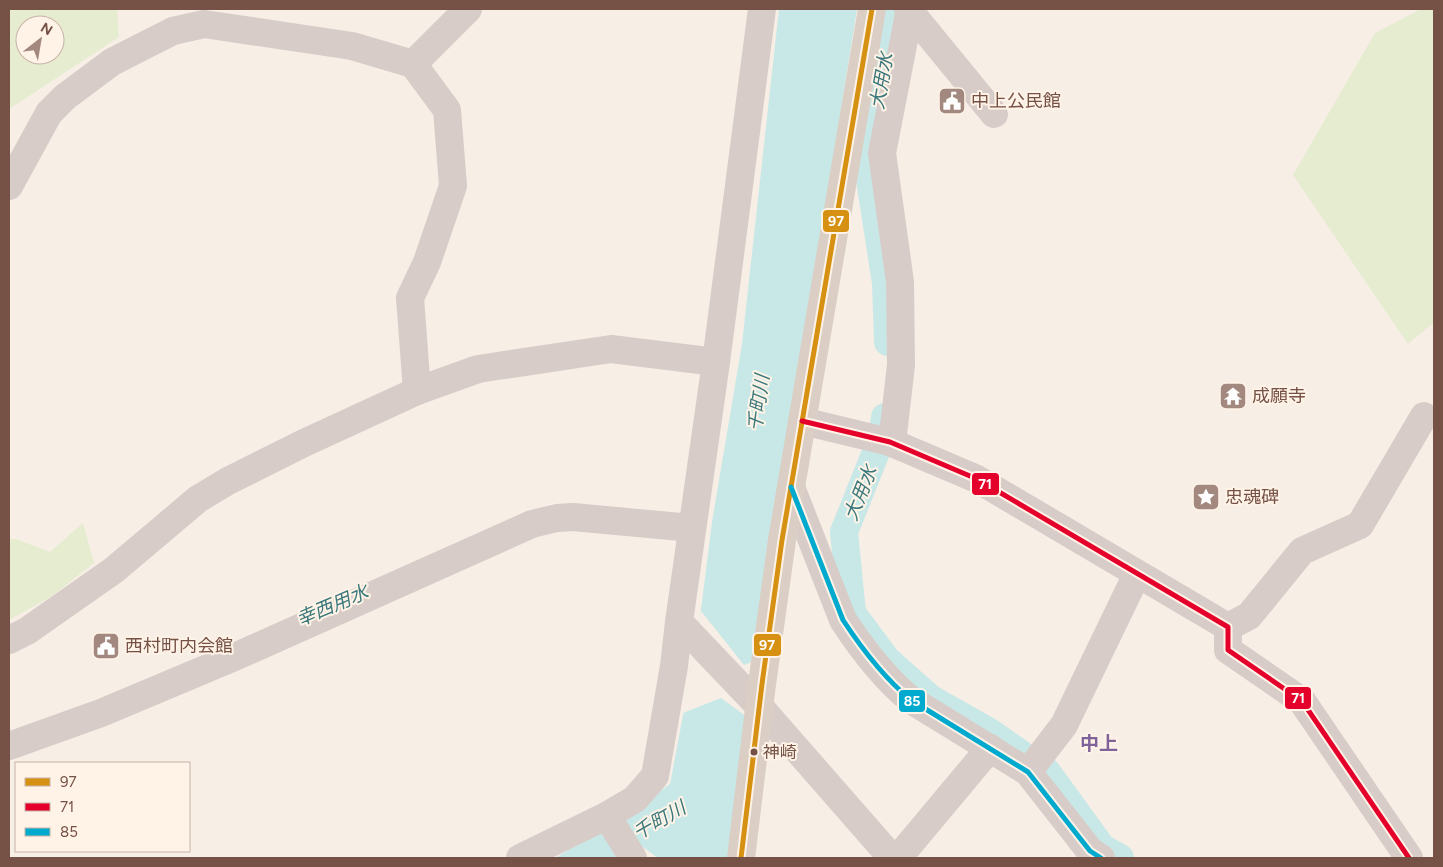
<svg xmlns="http://www.w3.org/2000/svg" width="1443" height="867" font-family="Figtree,'Noto Sans JP',sans-serif">
  <style>
    .green { fill: #e5ecd0; fill-rule: evenodd }
    .water { fill: #c8e8e7 }
    .pier { fill: #f7eee6 }
    .lines { fill: none; stroke-linecap: round; stroke-linejoin: round }
    .canal { stroke: #c8e8e7; stroke-width: 28 }
    .minor { stroke: #d8ccc8; stroke-width: 28 }
    .major { stroke: #dacec5; stroke-width: 28 }
    .bus-1-casing { stroke: #fff3e7; stroke-width: 9 }
    .bus-2-casing { stroke: #fff3e7; stroke-width: 9 }
    .bus-3-casing { stroke: #fff3e7; stroke-width: 9 }
    .bus-1 { stroke: #d69112; stroke-width: 5 }
    .bus-2 { stroke: #e4002b; stroke-width: 5 }
    .bus-3 { stroke: #00a9ce; stroke-width: 5 }
    .bus-dot { fill: #755146; stroke: #fff3e7; stroke-width: 2 }
    .labels { text-anchor: middle; stroke-width: 4; stroke-linejoin: round; paint-order: stroke }
    .bus-label { font-size: 17px; fill: #755146; stroke: #fff3e7; text-anchor: start }
    .poi-label { font-size: 18px; fill: #755146; stroke: #fff3e7; text-anchor: start }
    .water-label { font-size: 19px; font-style: italic; fill: #3a787c; stroke: #fff3e7 }
    .neighbourhood-label { font-size: 19px; font-weight: bold; fill: #7f6299; stroke: #fff3e7 }
    .line-badge { stroke: #fff3e7; stroke-width: 2 }
    .badge-label { font-size: 14px; text-anchor: middle; font-weight: bold; fill: #fff }
  </style>
  <rect width="100%" height="100%" fill="#f7eee6"/>
  <g class="green">
    <path d="M 9,9 L 117,9 L 119,37 L 9,109 ZM 25,25 L 55,25 L 55,55 L 25,55 Z"/>
    <path d="M 1421,9 L 1434,9 L 1434,322 L 1408,344 L 1293,175 L 1375,33 Z"/>
    <path d="M 83,523 L 94,563 L 52,596 L 9,620 L 9,539 L 16,539 L 50,552 Z"/>
  </g>
  <path class="water" d="M 779,9 L 857,9 L 775,525 L 730,858 L 658,858 L 640,845 L 620,858 L 555,858 L 622,818 L 670,784 L 697,641 L 712,522 L 742,344 Z"/>
  <path class="pier" d="M 701,611 L 744,665 L 754,661 L 747,717 L 721,698 L 683,713 L 697,641 Z"/>
  <g class="lines">
    <g class="canal">
      <path d="M 888,342 L 886,283 L 866,154 L 882,89 L 893,9"/>
      <path d="M 885,417 L 882,437 L 844,532 L 852,613 L 887,660 L 931,699 L 988,731 L 1047,772 L 1102,848 L 1120,858"/>
    </g>
    <g class="minor">
      <path d="M 908,9 L 994,114"/>
      <path d="M 413,64 L 468,9"/>
      <path d="M 9,186 L 49,113 L 65,97 L 112,62 L 173,31 L 204,24 L 352,46 L 413,64 L 447,110 L 453,186 L 427,262 L 410,298 L 417,391"/>
      <path d="M 802,421 L 890,442 L 977,479 L 1228,627 L 1228,650 L 1302,701 L 1409,858"/>
      <path d="M 892,443 L 901,365 L 900,282 L 882,153 L 910,9"/>
      <path d="M 791,487 L 843,620 C 862,649 884,678 911,700 L 1028,772 L 1090,851 L 1101,858"/>
      <path d="M 679,622 L 759,706 L 892,858"/>
      <path d="M 1228,627 L 1249,616 L 1302,551 L 1360,525 L 1424,416"/>
      <path d="M 9,640 L 27,631 L 114,570 L 198,499 L 228,481 L 304,443 L 417,391 L 478,369 L 611,349 L 716,362"/>
      <path d="M 9,746 L 101,713 L 239,655 L 532,524 L 557,518 L 573,517 L 692,528"/>
      <path d="M 1028,772 L 1064,725 L 1137,574"/>
      <path d="M 608,815 L 612,824 L 633,858"/>
      <path d="M 520,858 L 608,815 L 635,799 L 655,776 L 674,666 L 679,622 L 716,362 L 762,9"/>
      <path d="M 898,858 L 990,748"/>
    </g>
    <path class="major" d="M 741,858 L 762,684 L 782,540 L 872,9"/>
    <g class="bus-1-casing">
      <path id="bus-1" d="M 741,858 L 762,684 L 782,540 L 872,9"/>
    </g>
    <g class="bus-2-casing">
      <path id="bus-2" d="M 802,421 L 890,442 L 977,479 L 1228,627 L 1228,650 L 1302,701 L 1409,858"/>
    </g>
    <g class="bus-3-casing">
      <path id="bus-3" d="M 791,487 L 843,620 C 862,649 884,678 911,700 L 1028,772 L 1090,851 L 1101,858"/>
    </g>
    <use href="#bus-1" class="bus-1"/>
    <use href="#bus-2" class="bus-2"/>
    <use href="#bus-3" class="bus-3"/>
  </g>
  <defs>
    <g id="civic-square" transform="scale(1.4375)"><rect x="-9" y="-9" width="18" height="18" rx="4" fill="#a2887e" stroke="#fff3e7"/><path d="M-.6-6.5H3V-4.5H.6V-3L4-1V1h2V6H-6V1h2V-1L-.6-3ZM-1.2 2.5V6h2.4V2.5Z" fill="#fff"/></g>
    <g id="temple-square" transform="scale(1.4375)"><rect x="-9" y="-9" width="18" height="18" rx="4" fill="#a2887e" stroke="#fff3e7"/><path d="M0-6L5-2H3V0L6.5 2.5H4V6H1.5V3h-3V6H-4V2.5H-6.5L-3 0V-2H-5Z" fill="#fff"/></g>
    <g id="sight-square" transform="scale(1.4375)"><rect x="-9" y="-9" width="18" height="18" rx="4" fill="#a2887e" stroke="#fff3e7"/><path d="M0-6L1.8-2.2L6-1.7L2.9 1.2L3.7 5.4L0 3.3L-3.7 5.4L-2.9 1.2L-6-1.7L-1.8-2.2Z" fill="#fff"/></g>
  </defs>
  <g fill-rule="evenodd">
    <use href="#civic-square" x="952" y="101"/>
    <use href="#temple-square" x="1233" y="396"/>
    <use href="#sight-square" x="1206" y="497"/>
    <use href="#civic-square" x="106" y="646"/>
  </g>
  <circle class="bus-dot" cx="754" cy="752" r="4.5"/>
  <g class="labels">
    <g class="bus-label">
      <text x="763" y="758">神崎</text>
    </g>
    <g class="poi-label">
      <text x="971" y="107">中上公民館</text>
      <text x="1252" y="402">成願寺</text>
      <text x="1225" y="503">忠魂碑</text>
      <text x="125" y="652">西村町内会館</text>
    </g>
    <g class="water-label">
      <text transform="translate(881 81) rotate(-80)" y="7">大用水</text>
      <text transform="translate(758 403) rotate(-82)" y="7">千町川</text>
      <text transform="translate(860 493) rotate(-68)" y="7">大用水</text>
      <text transform="translate(332 605) rotate(-23)" y="7">幸西用水</text>
      <text transform="translate(659 820) rotate(-30)" y="7">千町川</text>
    </g>
    <g class="neighbourhood-label">
      <text x="1099" y="750">中上</text>
    </g>
  </g>
  <g class="line-badge">
    <rect x="822" y="209" width="28" height="24" rx="5" fill="#d69112"/>
    <rect x="971" y="472" width="29" height="24" rx="5" fill="#e4002b"/>
    <rect x="753" y="633" width="29" height="24" rx="5" fill="#d69112"/>
    <rect x="1284" y="686" width="28" height="24" rx="5" fill="#e4002b"/>
    <rect x="898" y="689" width="28" height="24" rx="5" fill="#00a9ce"/>
  </g>
  <g class="badge-label">
    <text x="836" y="226">97</text>
    <text x="985" y="489">71</text>
    <text x="767" y="650">97</text>
    <text x="1298" y="703">71</text>
    <text x="912" y="706">85</text>
  </g>
  <rect width="1443" height="867" fill="none" stroke="#755146" stroke-width="20"/>
  <rect x="15" y="762" width="175" height="90" fill="#fff3e7" stroke="#c8b2a7"/>
  <rect x="25" y="778" width="25" height="8" fill="#d69112" stroke="#c8b2a7"/>
  <text x="60" y="787" font-size="15" fill="#755146">97</text>
  <rect x="25" y="803" width="25" height="8" fill="#e4002b" stroke="#c8b2a7"/>
  <text x="60" y="812" font-size="15" fill="#755146">71</text>
  <rect x="25" y="828" width="25" height="8" fill="#00a9ce" stroke="#c8b2a7"/>
  <text x="60" y="837" font-size="15" fill="#755146">85</text>
  <g transform="translate(40 40) rotate(31)"><circle r="24" fill="#fff3e7" stroke="#c8b2a7"/>
  <path d="M0-4L9 19L0 12L-9 19Z" fill="#a2887e"/>
  <text y="-8" font-size="14" font-weight="bold" text-anchor="middle" fill="#755146">N</text>
  </g>
</svg>
